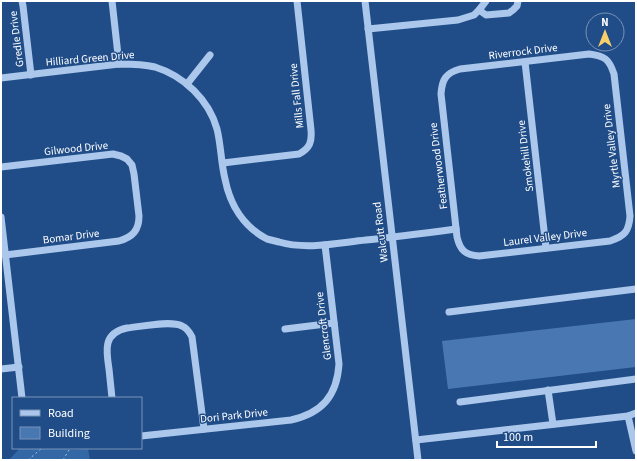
<svg xmlns="http://www.w3.org/2000/svg" width="637" height="461" font-family="'Source Sans 3',sans-serif">
  <style>
    .green { fill: #3467a6 }
    .building { fill: #4877b1 }
    .lines { fill: none; stroke-linecap: round; stroke-linejoin: round }
    .path { stroke: #abc7eb; stroke-width: 1; stroke-dasharray: 2 3; stroke-linecap: butt }
    .minor { stroke: #abc7eb; stroke-width: 7 }
    .labels { text-anchor: middle; stroke-width: 3; stroke-linejoin: round; paint-order: stroke }
    .street-label { font-size: 11px; fill: #fff; stroke: #204d88 }
  </style>
  <rect width="100%" height="100%" fill="#204d88"/>
  <path class="green" d="M 20,448 L 59,448 L 72,450 L 88,449 L 90,460 L 9,460 Z"/>
  <path class="building" d="M 636,319 L 636,367 L 448,389 L 442,341 Z"/>
  <g class="lines">
    <g class="path">
      <path d="M 28,460 L 42,448"/>
      <path d="M 63,460 L 69,450"/>
    </g>
    <g class="minor">
      <path d="M 22,1 L 23,6 L 31,75"/>
      <path d="M 112,1 L 119,64"/>
      <path d="M 365,1 L 418,460"/>
      <path d="M 479,10 L 486,15 L 509,13 L 513,10 L 517,6 L 518,1"/>
      <path d="M 368,29 L 458,20 L 474,15 L 479,10 L 486,1"/>
      <path d="M 589,54 C 605,56 609,59 614,74 L 630,216 C 629,231 625,236 610,241 L 479,256 C 465,255 460,250 457,237 L 441,94 C 442,79 446,73 460,69 Z"/>
      <path d="M 525,62 L 546,248"/>
      <path d="M 1,78 L 119,64 C 131,64 143,64 155,67 C 184,76 209,100 217,129 C 221,145 221,163 225,179 C 230,205 244,227 267,239 C 271,240 275,241 279,242 C 307,250 337,243 366,240 C 396,237 426,233 456,229"/>
      <path d="M 187,84 L 210,55"/>
      <path d="M 223,163 L 299,154 C 310,148 312,142 311,130 L 297,1"/>
      <path d="M 1,167 L 113,154 L 121,156 L 127,159 L 132,165 L 134,174 L 139,216 C 139,230 133,237 119,241 L 5,255"/>
      <path d="M 1,217 L 22,398"/>
      <path d="M 449,312 L 636,289"/>
      <path d="M 285,329 L 334,323"/>
      <path d="M 1,369 L 19,367"/>
      <path d="M 548,390 L 553,424"/>
      <path d="M 112,398 C 111,388 110,379 109,369 C 106,350 103,333 127,328 C 140,327 170,320 182,326 C 187,328 190,333 192,337 L 204,429"/>
      <path d="M 460,402 L 636,379"/>
      <path d="M 628,416 L 636,451"/>
      <path d="M 141,436 L 291,420 C 322,413 337,396 339,364 L 325,245"/>
      <path d="M 416,440 L 628,416 L 636,413"/>
    </g>
  </g>
  <g class="labels">
    <g class="street-label">
      <text transform="translate(16 39) rotate(-97)" y="4">Gredle Drive</text>
      <text transform="translate(523 51) rotate(-7)" y="4">Riverrock Drive</text>
      <text transform="translate(90 58) rotate(-5)" y="4">Hilliard Green Drive</text>
      <text transform="translate(296 96) rotate(-96)" y="4">Mills Fall Drive</text>
      <text transform="translate(611 146) rotate(-97)" y="4">Myrtle Valley Drive</text>
      <text transform="translate(76 148) rotate(-6)" y="4">Gilwood Drive</text>
      <text transform="translate(525 156) rotate(-97)" y="4">Smokehill Drive</text>
      <text transform="translate(438 166) rotate(-97)" y="4">Featherwood Drive</text>
      <text transform="translate(380 232) rotate(-97)" y="4">Walcutt Road</text>
      <text transform="translate(71 236) rotate(-7)" y="4">Bomar Drive</text>
      <text transform="translate(545 237) rotate(-7)" y="4">Laurel Valley Drive</text>
      <text transform="translate(323 326) rotate(-97)" y="4">Glencroft Drive</text>
      <text transform="translate(234 415) rotate(-6)" y="4">Dori Park Drive</text>
    </g>
  </g>
  <rect width="637" height="461" fill="none" stroke="#ffffff" stroke-width="4"/>
  <rect x="12" y="397" width="130" height="52" fill="#204d88" stroke="#7994b8"/>
  <rect x="20" y="410" width="20" height="6" fill="#abc7eb" stroke="#7994b8"/>
  <text x="48" y="417" font-size="12" fill="#ffffff">Road</text>
  <rect x="20" y="427" width="20" height="12" fill="#4877b1" stroke="#7994b8"/>
  <text x="48" y="437" font-size="12" fill="#ffffff">Building</text>
  <g transform="translate(605 32)"><circle r="19" fill="#204d88" stroke="#7994b8"/>
  <path d="M0-3L7 15L0 10L-7 15Z" fill="#f8d06b"/>
  <text y="-6" font-size="11" font-weight="bold" text-anchor="middle" fill="#ffffff">N</text>
  </g>
  <path d="M497 441v6h99v-6" fill="none" stroke="#ffffff" stroke-width="2"/>
  <text x="503" y="441" font-size="12" fill="#ffffff" stroke="#204d88" stroke-width="3" paint-order="stroke">100 m</text>
</svg>
